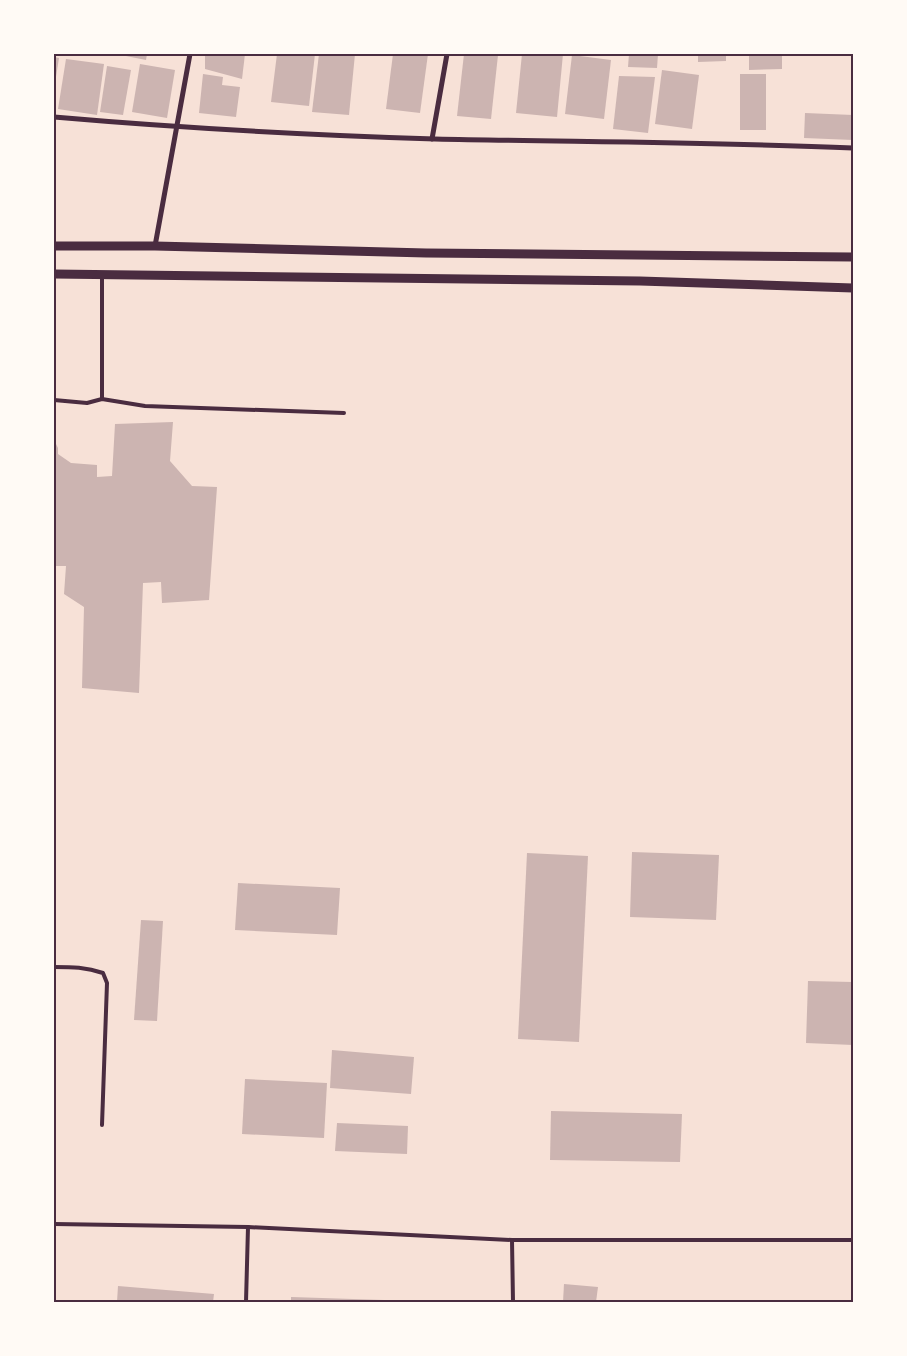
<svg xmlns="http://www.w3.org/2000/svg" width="907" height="1356" font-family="'Space Grotesk',sans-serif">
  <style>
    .building { fill: #ccb4b1 }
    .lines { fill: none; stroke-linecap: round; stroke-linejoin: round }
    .service { stroke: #4a2c40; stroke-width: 4 }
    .minor { stroke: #4a2c40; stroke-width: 5 }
    .tertiary { stroke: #4a2c40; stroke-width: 9 }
    .neatline { fill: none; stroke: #4a2c40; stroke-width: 2 }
  </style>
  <rect width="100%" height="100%" fill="#f7e1d7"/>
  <g class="building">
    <path d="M 116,54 L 147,54 L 146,60 Z"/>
    <path d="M 205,54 L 245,54 L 242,79 L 205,69 Z"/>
    <path d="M 277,54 L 315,54 L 309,106 L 271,102 Z"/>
    <path d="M 319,54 L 355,54 L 349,115 L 312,112 Z"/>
    <path d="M 393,54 L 428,54 L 420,113 L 386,109 Z"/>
    <path d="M 464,54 L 498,55 L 491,119 L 457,116 Z"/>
    <path d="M 522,54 L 563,54 L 557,117 L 516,113 Z"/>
    <path d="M 629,54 L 658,54 L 657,68 L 628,67 Z"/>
    <path d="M 698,54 L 726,54 L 726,61 L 698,62 Z"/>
    <path d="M 749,54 L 782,54 L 782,69 L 749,70 Z"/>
    <path d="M 572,55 L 611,60 L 604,119 L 565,114 Z"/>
    <path d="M 54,57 L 59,58 L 55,83 L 54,83 Z"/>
    <path d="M 66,59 L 104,64 L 97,115 L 58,109 Z"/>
    <path d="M 140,64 L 175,70 L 167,118 L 132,112 Z"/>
    <path d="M 107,66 L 131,70 L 123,115 L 100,112 Z"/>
    <path d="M 662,70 L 699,75 L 692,129 L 655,124 Z"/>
    <path d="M 203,74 L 223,77 L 222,85 L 240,87 L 236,117 L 199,113 Z"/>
    <rect x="740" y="74" width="26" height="56"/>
    <path d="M 619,76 L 655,77 L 648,133 L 613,129 Z"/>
    <path d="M 805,113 L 853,115 L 853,140 L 804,138 Z"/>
    <path d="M 173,422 L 170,461 L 192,486 L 217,487 L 209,600 L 162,603 L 161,582 L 143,583 L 139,693 L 82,688 L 84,607 L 64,594 L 66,566 L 54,566 L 54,440 L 58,448 L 58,454 L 71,463 L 97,465 L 97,477 L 112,476 L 115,424 Z"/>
    <path d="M 632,852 L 719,855 L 716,920 L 630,917 Z"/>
    <path d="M 527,853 L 588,856 L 579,1042 L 518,1039 Z"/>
    <path d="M 238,883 L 340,888 L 337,935 L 235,930 Z"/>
    <path d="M 141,920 L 163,921 L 157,1021 L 134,1020 Z"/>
    <path d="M 808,981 L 853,982 L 853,1045 L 806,1043 Z"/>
    <path d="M 332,1050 L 414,1057 L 411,1094 L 330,1088 Z"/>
    <path d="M 245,1079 L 327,1083 L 324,1138 L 242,1134 Z"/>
    <path d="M 551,1111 L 682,1114 L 680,1162 L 550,1160 Z"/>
    <path d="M 337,1123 L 408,1126 L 407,1154 L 335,1151 Z"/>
    <path d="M 564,1284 L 598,1287 L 596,1302 L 563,1302 Z"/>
    <path d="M 118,1286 L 214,1294 L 213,1302 L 117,1302 Z"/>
    <path d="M 291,1297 L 415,1301 L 414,1302 L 291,1302 Z"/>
  </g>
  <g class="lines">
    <g class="service">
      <path d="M 102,274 L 102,399"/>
      <path d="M 54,400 L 87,403 L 102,399 L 145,406 L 344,413"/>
      <path d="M 54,967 C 72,967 86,967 103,973 L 107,983 L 102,1125"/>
      <path d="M 54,1224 L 248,1227 L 512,1240 L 853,1240"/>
      <path d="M 512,1240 L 513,1302"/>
      <path d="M 246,1302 L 248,1227"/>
    </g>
    <g class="minor">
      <path d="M 54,117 C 181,128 308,135 435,139 C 575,142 714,142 853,148"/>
      <path d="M 432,139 L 447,54"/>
      <path d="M 155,246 L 190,54"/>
    </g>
    <g class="tertiary">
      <path d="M 54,246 L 155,246 L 426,253 L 853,257"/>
      <path d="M 54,274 L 640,281 L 853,288"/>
    </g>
  </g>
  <rect width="907" height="1356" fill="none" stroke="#fffaf5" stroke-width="110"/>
  <rect x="55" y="55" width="797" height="1246" class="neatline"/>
</svg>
